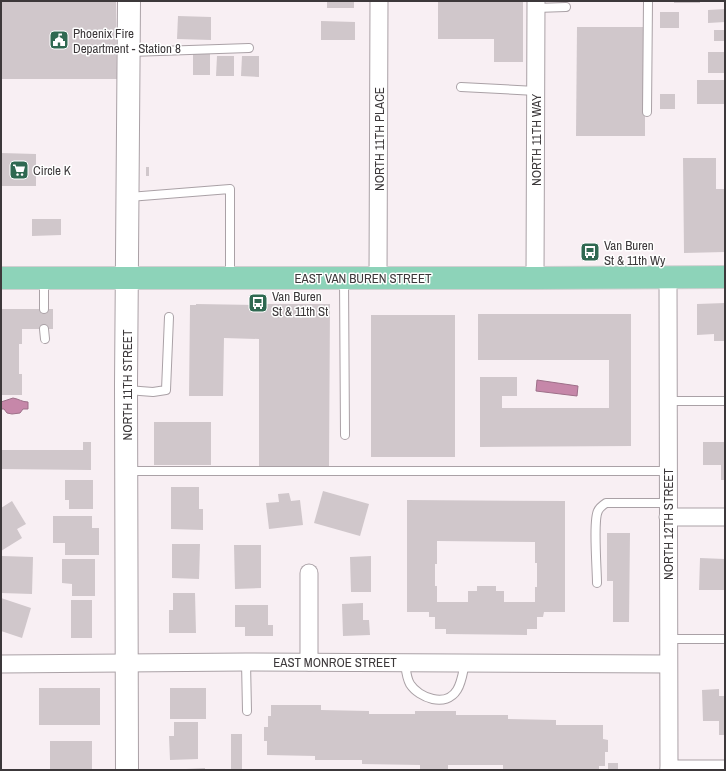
<svg xmlns="http://www.w3.org/2000/svg" width="726" height="771" font-family="'Archivo Narrow',sans-serif">
  <style>
    .water { fill: #c687a9; stroke: #9d6f88 }
    .building { fill: #d0c7cb; fill-rule: evenodd }
    .lines { fill: none; stroke-linecap: round; stroke-linejoin: round }
    .lane-casing { stroke: #aaa1a6; stroke-width: 10 }
    .street-casing { stroke: #aaa1a6; stroke-width: 19 }
    .secondary-casing { stroke: #aaa1a6; stroke-width: 24 }
    .primary-casing { stroke: #d0cfd0; stroke-width: 24 }
    .lane { stroke: #fff; stroke-width: 8 }
    .street { stroke: #fff; stroke-width: 17 }
    .secondary { stroke: #fff; stroke-width: 22 }
    .primary { stroke: #8dd3b9; stroke-width: 22 }
    .labels { text-anchor: middle; stroke-width: 3; stroke-linejoin: round; paint-order: stroke }
    .poi-label { font-size: 13px; fill: #3c383a; stroke: #fff; text-anchor: start }
    .street-label { font-size: 13px; fill: #3c383a; stroke: #fff }
  </style>
  <rect width="100%" height="100%" fill="#f8eff3"/>
  <g class="water">
    <path d="M 537,380 L 578,386 L 577,396 L 536,391 Z"/>
    <path d="M 13,398 C 19,399 22,402 28,402 L 28,409 L 23,409 L 20,413 L 12,414 L 7,413 L 4,409 L 1,409 L 1,402 Z"/>
  </g>
  <g class="building">
    <path d="M 1,1 L 116,1 L 117,79 L 1,79 Z"/>
    <rect x="327" y="1" width="27" height="7"/>
    <path d="M 438,1 L 523,1 L 523,62 L 494,62 L 494,39 L 438,39 Z"/>
    <rect x="674" y="1" width="26" height="2"/>
    <path d="M 725,9 L 725,22 L 708,23 L 708,10 Z"/>
    <rect x="660" y="12" width="19" height="16"/>
    <path d="M 178,16 L 211,17 L 211,40 L 177,39 Z"/>
    <path d="M 321,21 L 355,22 L 355,40 L 321,40 Z"/>
    <path d="M 577,27 L 645,27 L 645,136 L 576,136 Z"/>
    <rect x="714" y="30" width="11" height="11"/>
    <rect x="708" y="52" width="17" height="21"/>
    <rect x="193" y="54" width="17" height="21"/>
    <path d="M 217,56 L 234,56 L 234,76 L 216,76 Z"/>
    <path d="M 242,56 L 259,56 L 259,77 L 241,76 Z"/>
    <rect x="697" y="80" width="28" height="24"/>
    <rect x="660" y="94" width="15" height="15"/>
    <path d="M 1,153 L 36,154 L 36,186 L 1,186 Z"/>
    <path d="M 683,158 L 716,158 L 716,189 L 725,189 L 725,252 L 684,253 Z"/>
    <rect x="146" y="167" width="3" height="9"/>
    <path d="M 32,219 L 61,219 L 61,235 L 32,236 Z"/>
    <rect x="251" y="301" width="8" height="3"/>
    <path d="M 725,303 L 725,341 L 714,341 L 714,334 L 697,335 L 697,304 Z"/>
    <path d="M 196,304 L 261,305 L 261,304 L 330,304 L 329,466 L 259,466 L 259,339 L 224,338 L 223,396 L 189,396 L 190,305 L 196,305 Z"/>
    <path d="M 1,309 L 53,309 L 53,329 L 22,329 L 22,344 L 19,344 L 19,374 L 22,374 L 22,395 L 1,395 Z"/>
    <path d="M 478,314 L 631,314 L 631,446 L 480,447 L 480,377 L 517,377 L 517,396 L 502,396 L 502,408 L 609,408 L 609,360 L 478,360 Z"/>
    <rect x="371" y="315" width="84" height="142"/>
    <rect x="154" y="422" width="57" height="43"/>
    <path d="M 83,442 L 91,442 L 91,470 L 1,469 L 1,450 L 83,450 Z"/>
    <path d="M 703,442 L 725,442 L 725,480 L 721,480 L 721,465 L 703,465 Z"/>
    <path d="M 65,480 L 93,480 L 93,509 L 69,509 L 69,500 L 65,500 Z"/>
    <path d="M 171,487 L 199,487 L 199,509 L 203,509 L 203,530 L 171,529 Z"/>
    <path d="M 323,491 L 369,504 L 360,536 L 314,523 Z"/>
    <path d="M 289,493 L 291,501 L 300,500 L 303,525 L 269,529 L 266,503 L 279,502 L 278,494 Z"/>
    <path d="M 407,500 L 565,501 L 565,612 L 544,612 L 543,617 L 537,617 L 537,629 L 527,629 L 527,635 L 446,634 L 446,629 L 435,629 L 435,617 L 429,617 L 429,612 L 407,612 ZM 437,541 L 535,542 L 535,563 L 537,563 L 537,587 L 535,587 L 535,602 L 504,602 L 504,591 L 496,591 L 496,586 L 477,586 L 477,591 L 468,591 L 468,602 L 437,602 L 437,586 L 435,586 L 435,564 L 437,564 Z"/>
    <path d="M 12,501 L 26,524 L 17,529 L 22,538 L 1,551 L 1,508 Z"/>
    <path d="M 53,516 L 92,516 L 92,528 L 99,528 L 99,555 L 65,555 L 65,543 L 53,543 Z"/>
    <path d="M 607,533 L 630,533 L 629,622 L 613,622 L 613,581 L 607,581 Z"/>
    <path d="M 172,544 L 200,544 L 199,579 L 172,578 Z"/>
    <path d="M 234,545 L 261,545 L 261,588 L 235,589 Z"/>
    <path d="M 2,556 L 33,557 L 32,594 L 1,593 Z"/>
    <path d="M 371,556 L 371,592 L 351,592 L 350,557 Z"/>
    <path d="M 700,558 L 725,559 L 725,590 L 699,590 Z"/>
    <path d="M 62,559 L 95,559 L 95,596 L 72,596 L 72,584 L 62,583 Z"/>
    <path d="M 173,593 L 195,593 L 196,633 L 169,633 L 169,610 L 173,610 Z"/>
    <path d="M 1,598 L 31,608 L 22,638 L 1,631 Z"/>
    <rect x="71" y="600" width="21" height="38"/>
    <path d="M 363,603 L 363,620 L 369,620 L 370,635 L 343,636 L 342,604 Z"/>
    <path d="M 235,605 L 268,605 L 268,625 L 273,625 L 273,636 L 245,636 L 245,627 L 235,627 Z"/>
    <rect x="39" y="688" width="61" height="37"/>
    <rect x="170" y="688" width="36" height="31"/>
    <path d="M 719,689 L 719,696 L 725,696 L 725,735 L 719,735 L 719,721 L 703,721 L 702,690 Z"/>
    <path d="M 271,705 L 321,705 L 321,710 L 369,711 L 369,714 L 415,714 L 415,711 L 456,711 L 456,715 L 508,715 L 508,719 L 556,720 L 556,725 L 603,725 L 603,739 L 608,740 L 608,752 L 605,752 L 605,766 L 599,766 L 599,770 L 503,770 L 503,765 L 448,765 L 448,770 L 420,770 L 420,765 L 362,764 L 362,760 L 315,760 L 315,756 L 267,755 L 267,741 L 264,741 L 264,727 L 268,727 L 268,716 L 271,716 Z"/>
    <path d="M 174,722 L 198,722 L 198,759 L 170,760 L 169,736 L 174,736 Z"/>
    <rect x="231" y="734" width="11" height="36"/>
    <rect x="50" y="741" width="42" height="29"/>
    <rect x="608" y="763" width="10" height="7"/>
    <path d="M 205,768 L 205,770 L 187,770 L 186,769 Z"/>
  </g>
  <g class="lines">
    <g class="lane-casing">
      <g id="lane">
        <path d="M 536,8 L 566,7"/>
        <path d="M 130,52 L 249,48"/>
        <path d="M 461,87 L 536,91"/>
        <path d="M 647,112 L 648,1"/>
        <path d="M 129,197 L 230,189 L 230,278"/>
        <path d="M 44,279 L 44,309"/>
        <path d="M 344,279 L 345,435"/>
        <path d="M 44,329 L 45,339"/>
        <path d="M 127,390 L 153,392 L 166,390 L 169,317"/>
        <path d="M 668,401 L 725,401"/>
        <path d="M 128,471 L 668,471"/>
        <path d="M 597,583 C 597,570 593,520 598,511 C 599,508 603,505 606,503 L 668,503"/>
        <path d="M 668,639 L 725,639"/>
        <path d="M 246,662 L 247,711"/>
        <path d="M 405,662 C 406,669 406,677 410,684 C 419,698 446,708 457,690 C 462,682 463,671 465,663"/>
      </g>
    </g>
    <g class="street-casing">
      <g id="street">
        <path d="M 378,278 L 379,1"/>
        <path d="M 535,278 L 536,1"/>
        <path d="M 668,278 L 669,770"/>
        <path d="M 668,517 L 725,517"/>
        <path d="M 309,573 L 309,662"/>
        <path d="M 1,664 L 246,662 L 668,664"/>
        <path d="M 669,769 L 725,769"/>
      </g>
    </g>
    <g class="secondary-casing">
      <path id="secondary" d="M 127,770 L 126,385 L 129,1"/>
    </g>
    <g class="primary-casing">
      <path id="primary" d="M 1,278 L 535,278 L 725,277"/>
    </g>
    <use href="#lane" class="lane"/>
    <use href="#street" class="street"/>
    <use href="#secondary" class="secondary"/>
    <use href="#primary" class="primary"/>
  </g>
  <defs>
    <g id="civic-square" transform="scale(1)"><rect x="-9" y="-9" width="18" height="18" rx="4" fill="#2f6951" stroke="#fff"/><path d="M-.6-6.5H3V-4.5H.6V-3L4-1V1h2V6H-6V1h2V-1L-.6-3ZM-1.2 2.5V6h2.4V2.5Z" fill="#fff"/></g>
    <g id="supermarket-square" transform="scale(1)"><rect x="-9" y="-9" width="18" height="18" rx="4" fill="#2f6951" stroke="#fff"/><path d="M-6-5.5h2.5l.6 2H6L4.5 2H-2.5L-4.4-4H-6ZM-1.5 3.2a1.3 1.3 0 1 0 .1 0ZM3 3.2a1.3 1.3 0 1 0 .1 0Z" fill="#fff"/></g>
    <g id="bus-square" transform="scale(1)"><rect x="-9" y="-9" width="18" height="18" rx="4" fill="#2f6951" stroke="#fff"/><path d="M-5-6H5V4H4V6H2V4H-2V6H-4V4H-5ZM-3.5-4V0h7V-4ZM-3.5 1.2v1.5H-2V1.2ZM2 1.2v1.5H3.5V1.2Z" fill="#fff"/></g>
  </defs>
  <g fill-rule="evenodd">
    <use href="#civic-square" x="59" y="40"/>
    <use href="#supermarket-square" x="19" y="170"/>
    <use href="#bus-square" x="590" y="252"/>
    <use href="#bus-square" x="258" y="303"/>
  </g>
  <g class="labels">
    <g class="poi-label">
      <text x="73" y="38">Phoenix Fire<tspan x="73" dy="15">Department - Station 8</tspan></text>
      <text x="33" y="175">Circle K</text>
      <text x="604" y="250">Van Buren<tspan x="604" dy="15">St &amp; 11th Wy</tspan></text>
      <text x="272" y="301">Van Buren<tspan x="272" dy="15">St &amp; 11th St</tspan></text>
    </g>
    <g class="street-label">
      <text transform="translate(379 139) rotate(-90)" y="5">NORTH 11TH PLACE</text>
      <text transform="translate(536 140) rotate(-90)" y="5">NORTH 11TH WAY</text>
      <text x="363" y="283">EAST VAN BUREN STREET</text>
      <text transform="translate(127 385) rotate(-90)" y="5">NORTH 11TH STREET</text>
      <text transform="translate(668 524) rotate(-90)" y="5">NORTH 12TH STREET</text>
      <text x="335" y="667">EAST MONROE STREET</text>
    </g>
  </g>
  <rect width="726" height="771" fill="none" stroke="#3c383a" stroke-width="4"/>
</svg>
